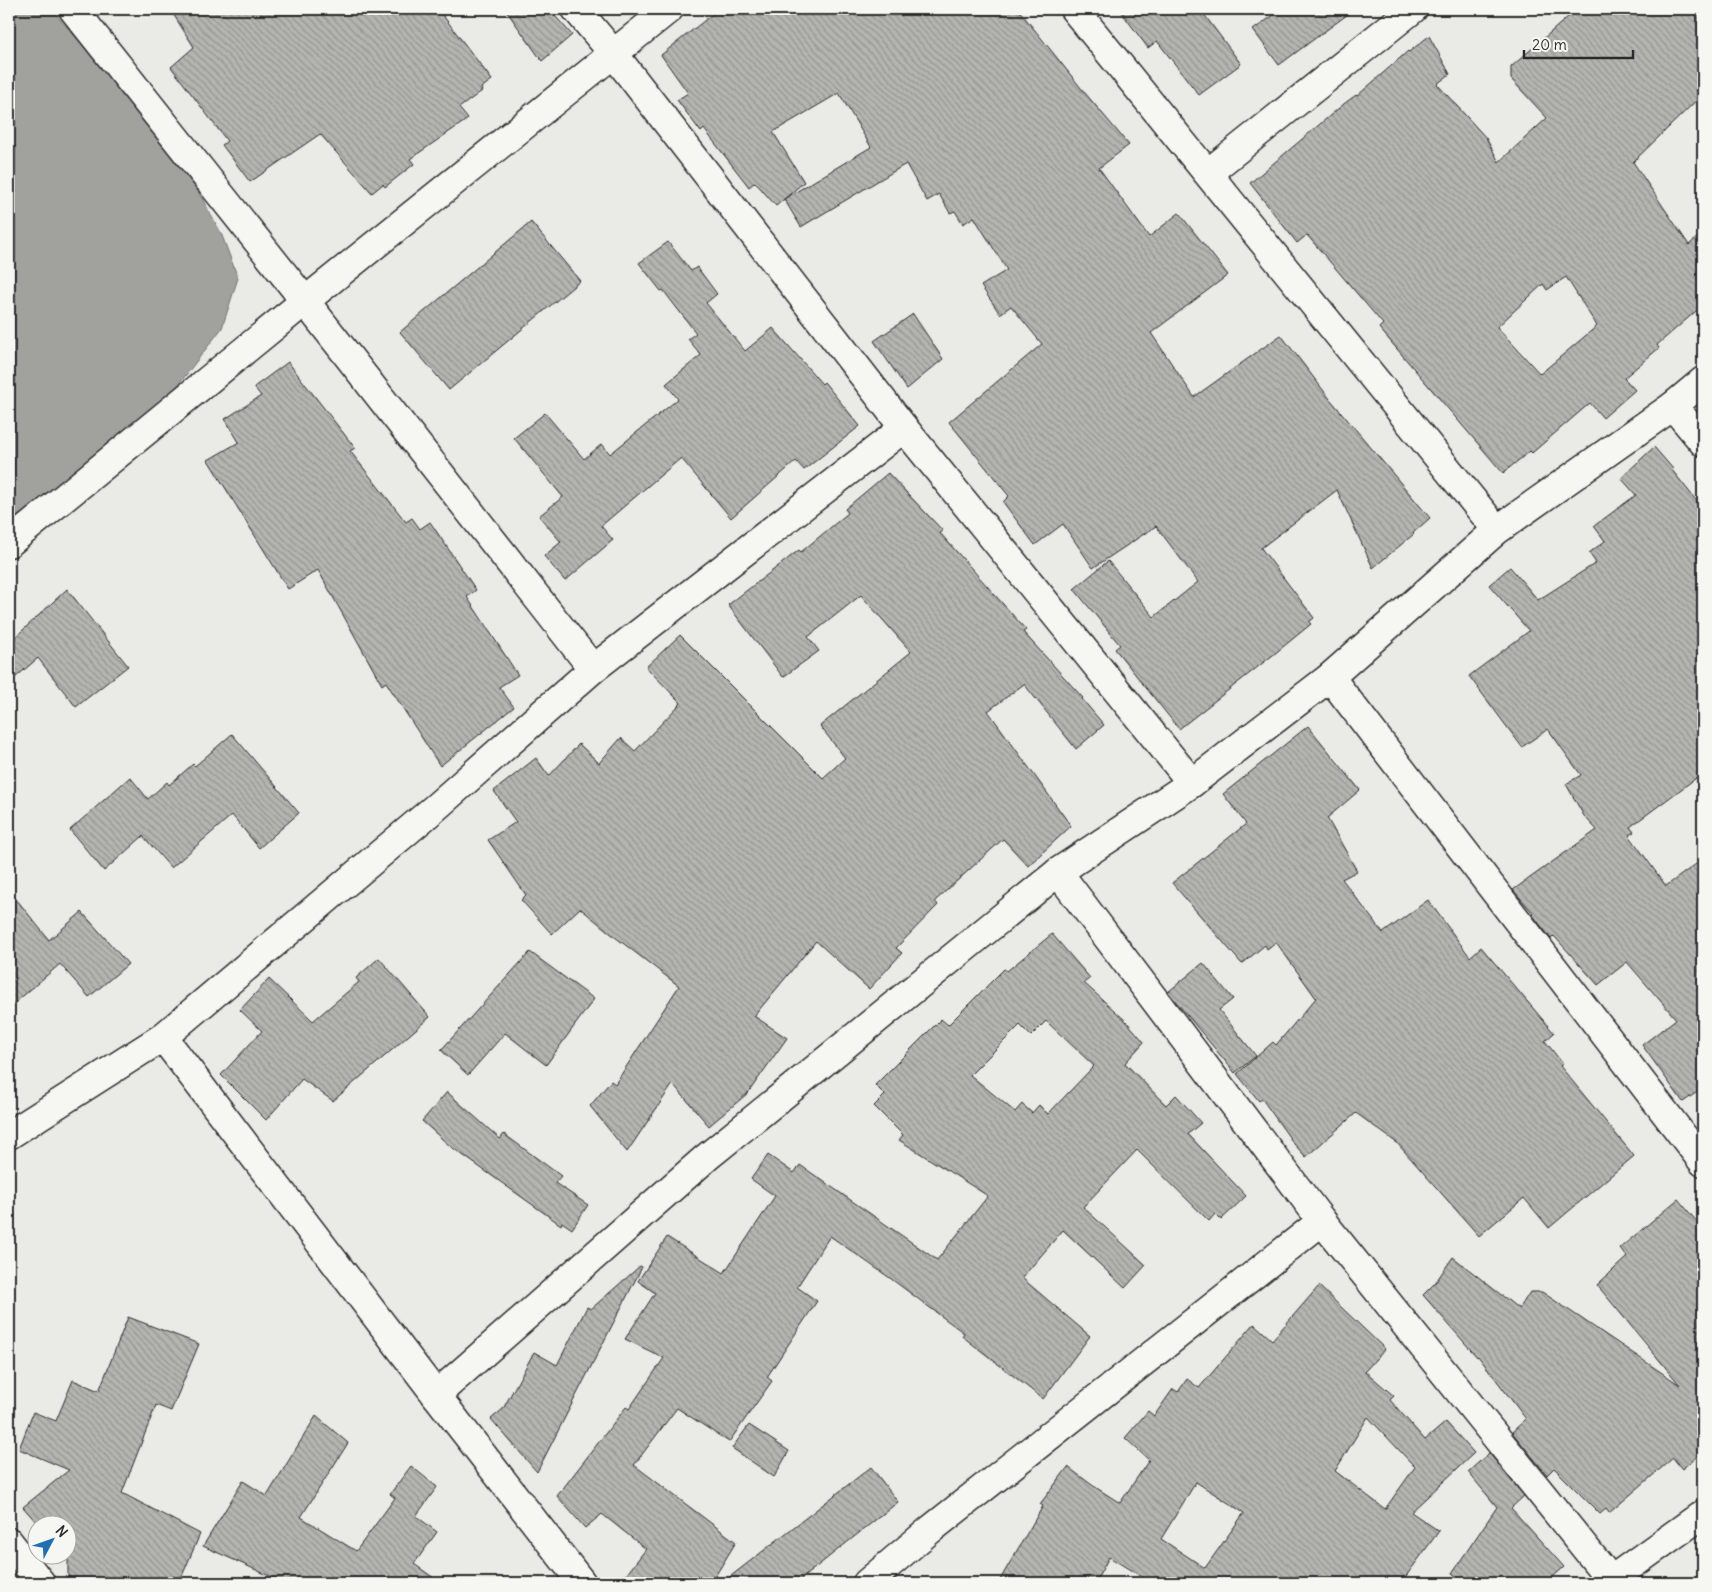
<svg xmlns="http://www.w3.org/2000/svg" width="1712" height="1592" font-family="Delius,sans-serif">
  <style>
    .water { fill: #a1a19e; stroke: #727270 }
    .building { fill: url(#building-back-hatch); stroke: #2b2b2b; fill-rule: evenodd }
    .lines { fill: none; stroke-linecap: round; stroke-linejoin: round }
    .street-casing { stroke: #2b2b2b; stroke-width: 31 }
    .street { stroke: #f6f6f2; stroke-width: 28 }
  </style>
  <defs>
    <pattern id="building-back-hatch" width="6" height="6" patternUnits="userSpaceOnUse" patternTransform="scale(1.25)"><rect width="6" height="6" fill="#b4b4b1"/><path d="M-1 5l2 2M0 0l6 6M5-1l2 2" fill="none" stroke="#939390"/></pattern>
  </defs>
  <rect width="100%" height="100%" fill="#eaeae6"/>
  <filter id="ink" filterUnits="userSpaceOnUse"><feTurbulence type="fractalNoise" baseFrequency=".02" numOctaves="2"/><feDisplacementMap in="SourceGraphic" scale="10" xChannelSelector="R" yChannelSelector="G"/><feConvolveMatrix kernelMatrix="1 2 1 2 8 2 1 2 1" color-interpolation-filters="sRGB"/></filter>
  <g filter="url(#ink)">
    <path class="water" d="M 9,9 L 51,9 L 174,148 L 221,233 L 238,278 L 222,328 L 179,384 L 68,486 L 9,521 Z"/>
    <g class="building">
      <path d="M 170,9 L 438,9 L 492,80 L 481,88 L 482,91 L 459,108 L 468,119 L 410,159 L 414,164 L 385,187 L 383,184 L 372,193 L 320,134 L 250,182 L 222,145 L 227,141 L 171,67 L 194,47 Z"/>
      <path d="M 505,9 L 549,9 L 572,35 L 542,61 Z"/>
      <path d="M 719,9 L 1018,9 L 1085,93 L 1129,145 L 1099,168 L 1149,237 L 1179,213 L 1228,275 L 1151,333 L 1194,397 L 1281,335 L 1330,399 L 1430,518 L 1413,533 L 1414,534 L 1373,568 L 1337,490 L 1261,548 L 1314,618 L 1309,622 L 1311,624 L 1273,655 L 1179,729 L 1115,649 L 1120,645 L 1074,589 L 1108,561 L 1154,617 L 1198,582 L 1156,526 L 1093,568 L 1063,524 L 1035,545 L 1003,502 L 1009,496 L 949,422 L 1042,344 L 1011,306 L 1000,314 L 981,286 L 1007,270 L 974,217 L 963,224 L 955,211 L 950,213 L 939,194 L 927,201 L 906,164 L 801,227 L 784,199 L 871,147 L 839,93 L 773,132 L 804,182 L 776,206 L 755,182 L 749,187 L 704,129 L 701,132 L 677,100 L 688,93 L 661,55 Z"/>
      <path d="M 1119,9 L 1200,9 L 1241,64 L 1199,95 L 1157,41 L 1148,48 Z"/>
      <path d="M 1282,9 L 1355,9 L 1279,65 L 1253,30 Z"/>
      <path d="M 1577,9 L 1703,9 L 1703,94 L 1633,162 L 1689,245 L 1703,232 L 1703,305 L 1657,345 L 1659,348 L 1624,378 L 1635,390 L 1603,418 L 1590,403 L 1532,453 L 1530,451 L 1503,473 L 1379,328 L 1383,324 L 1307,235 L 1297,243 L 1250,183 L 1345,103 L 1356,95 L 1357,96 L 1408,51 L 1409,52 L 1429,36 L 1450,74 L 1437,84 L 1486,138 L 1499,162 L 1547,118 L 1511,79 L 1511,67 ZM 1566,277 L 1597,326 L 1540,374 L 1497,327 L 1543,284 L 1547,290 Z"/>
      <path d="M 531,222 L 580,281 L 449,390 L 400,332 Z"/>
      <path d="M 668,242 L 691,271 L 697,267 L 717,294 L 706,303 L 745,351 L 773,328 L 822,384 L 824,382 L 860,426 L 804,470 L 796,461 L 731,518 L 681,458 L 601,526 L 613,540 L 565,581 L 544,556 L 561,542 L 539,516 L 563,497 L 514,438 L 545,413 L 584,459 L 602,444 L 610,454 L 678,399 L 666,384 L 701,355 L 688,339 L 696,333 L 663,290 L 661,291 L 639,263 Z"/>
      <path d="M 913,314 L 943,359 L 907,389 L 874,341 Z"/>
      <path d="M 288,362 L 355,448 L 350,451 L 406,522 L 412,518 L 420,529 L 430,522 L 476,590 L 467,597 L 518,675 L 499,687 L 514,707 L 440,766 L 386,682 L 382,685 L 318,570 L 288,589 L 208,460 L 239,442 L 225,419 L 261,396 L 254,387 Z"/>
      <path d="M 1654,447 L 1673,469 L 1672,470 L 1703,509 L 1703,773 L 1630,827 L 1634,832 L 1629,835 L 1666,886 L 1703,859 L 1703,1088 L 1683,1102 L 1642,1045 L 1676,1019 L 1627,962 L 1598,985 L 1554,936 L 1551,939 L 1532,914 L 1533,913 L 1513,890 L 1597,830 L 1584,816 L 1566,784 L 1581,775 L 1548,729 L 1522,747 L 1469,676 L 1529,631 L 1489,585 L 1510,567 L 1538,600 L 1596,563 L 1589,553 L 1605,541 L 1594,526 L 1636,495 L 1621,478 Z"/>
      <path d="M 888,473 L 943,531 L 940,533 L 1026,630 L 1023,632 L 1083,698 L 1082,699 L 1104,725 L 1076,749 L 1024,684 L 988,711 L 1071,826 L 1028,866 L 1003,839 L 935,901 L 938,905 L 896,948 L 902,953 L 869,989 L 816,941 L 754,1016 L 787,1038 L 748,1093 L 709,1126 L 673,1084 L 627,1152 L 590,1106 L 611,1081 L 615,1084 L 679,986 L 615,937 L 580,908 L 552,934 L 521,900 L 526,895 L 488,840 L 516,822 L 494,791 L 536,758 L 549,776 L 579,744 L 599,763 L 621,738 L 635,751 L 681,703 L 646,667 L 680,635 L 823,778 L 845,758 L 820,726 L 911,652 L 861,595 L 808,637 L 819,651 L 783,677 L 728,605 L 799,550 L 801,552 L 848,513 L 845,509 Z"/>
      <path d="M 67,589 L 128,666 L 76,707 L 38,658 L 9,683 L 9,643 Z"/>
      <path d="M 1308,726 L 1360,790 L 1327,818 L 1357,871 L 1342,879 L 1383,933 L 1428,900 L 1470,957 L 1481,947 L 1554,1033 L 1545,1041 L 1563,1064 L 1560,1066 L 1634,1156 L 1549,1228 L 1524,1198 L 1479,1236 L 1397,1143 L 1356,1113 L 1306,1157 L 1294,1144 L 1262,1099 L 1259,1101 L 1237,1074 L 1273,1042 L 1276,1045 L 1316,998 L 1276,942 L 1267,949 L 1265,945 L 1242,964 L 1172,883 L 1246,824 L 1223,794 Z"/>
      <path d="M 232,734 L 299,813 L 259,848 L 232,815 L 171,868 L 143,836 L 104,871 L 70,830 L 130,777 L 148,799 L 167,782 L 169,785 L 193,764 L 195,766 Z"/>
      <path d="M 9,890 L 49,940 L 82,912 L 128,964 L 89,997 L 60,964 L 9,1008 Z"/>
      <path d="M 1052,934 L 1090,978 L 1084,983 L 1126,1021 L 1144,1042 L 1125,1063 L 1166,1105 L 1176,1095 L 1201,1123 L 1188,1134 L 1246,1196 L 1221,1220 L 1215,1214 L 1209,1221 L 1137,1150 L 1083,1207 L 1146,1265 L 1125,1288 L 1063,1230 L 1022,1278 L 1090,1336 L 1043,1399 L 962,1336 L 964,1333 L 890,1278 L 830,1236 L 797,1287 L 817,1301 L 767,1377 L 772,1381 L 729,1442 L 677,1408 L 634,1465 L 736,1542 L 711,1583 L 620,1583 L 646,1549 L 602,1514 L 585,1528 L 557,1496 L 626,1407 L 629,1409 L 664,1358 L 625,1339 L 655,1293 L 638,1281 L 667,1237 L 724,1273 L 775,1196 L 751,1179 L 768,1155 L 794,1173 L 800,1165 L 937,1260 L 988,1196 L 899,1140 L 903,1135 L 874,1106 L 885,1095 L 875,1085 L 941,1019 L 948,1025 L 1004,969 L 1007,971 ZM 1046,1021 L 1094,1066 L 1048,1114 L 1039,1105 L 1032,1113 L 1022,1104 L 1015,1112 L 970,1075 L 1020,1025 L 1031,1036 Z"/>
      <path d="M 530,952 L 594,999 L 546,1065 L 505,1033 L 468,1075 L 441,1050 Z"/>
      <path d="M 379,958 L 430,1017 L 333,1101 L 302,1079 L 266,1120 L 221,1075 L 262,1031 L 240,1010 L 269,979 L 313,1021 L 359,982 L 356,978 Z"/>
      <path d="M 1203,963 L 1233,999 L 1219,1010 L 1256,1056 L 1235,1073 L 1168,992 Z"/>
      <path d="M 447,1092 L 500,1139 L 504,1134 L 561,1176 L 555,1183 L 588,1205 L 572,1229 L 562,1222 L 561,1225 L 450,1146 L 422,1121 Z"/>
      <path d="M 1678,1199 L 1703,1229 L 1703,1451 L 1682,1469 L 1673,1458 L 1609,1513 L 1606,1509 L 1600,1514 L 1554,1468 L 1547,1475 L 1512,1432 L 1526,1419 L 1478,1356 L 1477,1357 L 1423,1295 L 1435,1283 L 1453,1257 L 1519,1309 L 1530,1292 L 1542,1292 L 1680,1385 L 1597,1285 L 1627,1257 L 1620,1248 Z"/>
      <path d="M 640,1266 L 642,1267 L 537,1472 L 491,1419 L 503,1409 L 534,1352 L 557,1365 L 587,1307 L 591,1309 Z"/>
      <path d="M 1319,1286 L 1385,1349 L 1365,1371 L 1394,1396 L 1390,1400 L 1425,1440 L 1446,1422 L 1474,1453 L 1411,1512 L 1439,1531 L 1401,1583 L 1152,1583 L 1109,1557 L 1095,1583 L 998,1583 L 1043,1506 L 1040,1504 L 1068,1467 L 1092,1485 L 1120,1503 L 1149,1460 L 1125,1438 L 1148,1411 L 1154,1416 L 1173,1389 L 1178,1392 L 1187,1379 L 1199,1388 L 1254,1324 L 1272,1340 ZM 1368,1417 L 1415,1467 L 1385,1509 L 1335,1471 ZM 1196,1482 L 1244,1513 L 1205,1568 L 1161,1539 Z"/>
      <path d="M 128,1317 L 199,1344 L 171,1411 L 156,1405 L 122,1493 L 200,1534 L 179,1583 L 80,1583 L 68,1576 L 68,1524 L 38,1524 L 23,1507 L 69,1470 L 19,1449 L 33,1412 L 56,1421 L 73,1380 L 99,1391 Z"/>
      <path d="M 316,1416 L 348,1443 L 301,1517 L 356,1551 L 395,1498 L 390,1494 L 411,1466 L 437,1487 L 416,1516 L 437,1532 L 414,1564 L 441,1583 L 285,1583 L 203,1546 L 243,1481 L 267,1496 Z"/>
      <path d="M 749,1425 L 789,1451 L 774,1477 L 732,1448 Z"/>
      <path d="M 1489,1453 L 1524,1496 L 1511,1508 L 1564,1567 L 1546,1583 L 1466,1583 L 1452,1573 L 1497,1507 L 1468,1472 Z"/>
      <path d="M 871,1467 L 898,1502 L 796,1583 L 722,1583 Z"/>
    </g>
    <g class="lines">
      <g class="street-casing">
        <g id="street">
          <path d="M 73,9 L 305,301 L 593,669"/>
          <path d="M 576,9 L 613,53 L 904,428 L 1192,783"/>
          <path d="M 1074,9 L 1497,530"/>
          <path d="M 1208,173 L 1413,9"/>
          <path d="M 1673,406 L 1703,442"/>
          <path d="M 9,543 L 305,301 L 669,9"/>
          <path d="M 1330,677 L 1703,1162"/>
          <path d="M 1058,872 L 1322,1221 L 1611,1580"/>
          <path d="M 163,1037 L 436,1395 L 582,1583"/>
          <path d="M 9,1135 L 163,1037 L 436,807 L 593,669 L 904,428"/>
          <path d="M 436,1395 L 707,1157 L 1058,872 L 1192,783 L 1330,677 L 1497,530 L 1673,406 L 1703,381"/>
          <path d="M 9,1542 L 41,1583"/>
          <path d="M 867,1583 L 930,1530 L 1322,1221"/>
          <path d="M 1607,1583 L 1703,1514"/>
        </g>
      </g>
      <use href="#street" class="street"/>
    </g>
  </g>
  <rect width="1712" height="1592" fill="none" stroke="#f6f6f2" stroke-width="30"/>
  <rect x="15" y="15" width="1682" height="1562" fill="none" stroke="#2b2b2b" stroke-width="2" filter="url(#ink)"/>
  <g transform="translate(52 1540) rotate(49)"><circle r="24" fill="#f6f6f2" stroke="#a5a5a2"/>
  <path d="M0-4L9 19L0 12L-9 19Z" fill="#1f6fb2"/>
  <text y="-8" font-size="14" font-weight="bold" text-anchor="middle" fill="#2b2b2b">N</text>
  </g>
  <path d="M1524 50v8h109v-8" fill="none" stroke="#2b2b2b" stroke-width="2.5"/>
  <text x="1532" y="50" font-size="15" fill="#2b2b2b" stroke="#f6f6f2" stroke-width="4" paint-order="stroke">20 m</text>
</svg>
